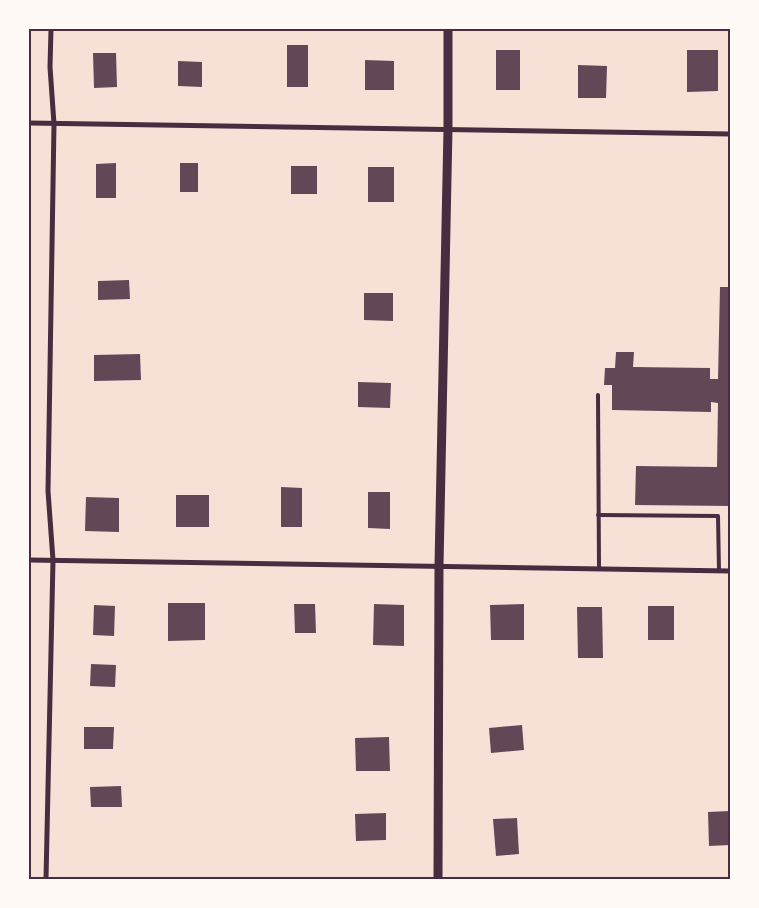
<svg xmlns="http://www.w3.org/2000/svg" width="759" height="908" font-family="'PT Sans Narrow',sans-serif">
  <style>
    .building { fill: #644757 }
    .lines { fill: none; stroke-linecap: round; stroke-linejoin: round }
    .service { stroke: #4a2c40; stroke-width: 4 }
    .minor { stroke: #4a2c40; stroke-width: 5 }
    .tertiary { stroke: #4a2c40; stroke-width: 9 }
    .neatline { fill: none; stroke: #4a2c40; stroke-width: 2 }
  </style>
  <rect width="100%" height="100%" fill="#f7e1d7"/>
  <g class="building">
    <rect x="287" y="45" width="21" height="42"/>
    <rect x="496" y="50" width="24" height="40"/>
    <path d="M 687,50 L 718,50 L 718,91 L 687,92 Z"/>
    <path d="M 93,53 L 116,53 L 117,87 L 94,88 Z"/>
    <path d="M 365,60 L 394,61 L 394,90 L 365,90 Z"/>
    <path d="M 178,61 L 202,62 L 202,87 L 178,86 Z"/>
    <path d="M 578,65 L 607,66 L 606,98 L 578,98 Z"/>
    <path d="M 116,163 L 116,198 L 96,198 L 96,164 Z"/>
    <rect x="180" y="163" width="18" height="29"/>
    <rect x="291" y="166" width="26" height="28"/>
    <rect x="368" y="167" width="26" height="35"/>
    <path d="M 129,280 L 130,299 L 98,300 L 98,281 Z"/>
    <path d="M 720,287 L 730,287 L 730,506 L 635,505 L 636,466 L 717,467 L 718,403 L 711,402 L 711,412 L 612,410 L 612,385 L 604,385 L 605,368 L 615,368 L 616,352 L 634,352 L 633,367 L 710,368 L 710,379 L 718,379 Z"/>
    <path d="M 364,293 L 393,293 L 393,321 L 364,320 Z"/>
    <path d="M 140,354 L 141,380 L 94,381 L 94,355 Z"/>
    <path d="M 358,382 L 391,383 L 390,408 L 358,407 Z"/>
    <path d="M 281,487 L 302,488 L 302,527 L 281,527 Z"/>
    <path d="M 368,492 L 390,492 L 390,529 L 368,528 Z"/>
    <rect x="176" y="495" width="33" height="32"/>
    <path d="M 86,497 L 119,498 L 119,532 L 85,531 Z"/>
    <path d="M 168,603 L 205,603 L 205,640 L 168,641 Z"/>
    <path d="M 294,604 L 315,604 L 316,633 L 295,633 Z"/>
    <path d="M 374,604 L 404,605 L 404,646 L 373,645 Z"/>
    <path d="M 524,604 L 524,640 L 491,640 L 490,605 Z"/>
    <path d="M 94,605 L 115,606 L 114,636 L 93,635 Z"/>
    <rect x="648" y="606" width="26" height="34"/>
    <path d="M 577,607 L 602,607 L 603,658 L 578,658 Z"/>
    <path d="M 91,664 L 116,665 L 115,687 L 90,686 Z"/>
    <path d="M 522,725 L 524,750 L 491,753 L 489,728 Z"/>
    <path d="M 84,727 L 114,727 L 113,749 L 84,749 Z"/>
    <path d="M 389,737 L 390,771 L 356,771 L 355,738 Z"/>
    <path d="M 121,786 L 122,807 L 91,807 L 90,787 Z"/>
    <path d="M 730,811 L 730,845 L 709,846 L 708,812 Z"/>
    <path d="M 386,813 L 386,840 L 356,841 L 355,814 Z"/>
    <path d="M 517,818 L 519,854 L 496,856 L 493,819 Z"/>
  </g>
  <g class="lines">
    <g class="service">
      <path d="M 598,395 L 599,568"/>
      <path d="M 598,515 L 718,516 L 719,571"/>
    </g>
    <g class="minor">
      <path d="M 29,123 L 730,134"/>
      <path d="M 29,560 L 730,571"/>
      <path d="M 46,879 L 53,560 L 48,491 L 54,124 L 50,67 L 51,29"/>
    </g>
    <path class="tertiary" d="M 438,879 L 439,566 L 448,129 L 448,29"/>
  </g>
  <rect width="759" height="908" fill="none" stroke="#fffaf5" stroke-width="60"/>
  <rect x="30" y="30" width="699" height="848" class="neatline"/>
</svg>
